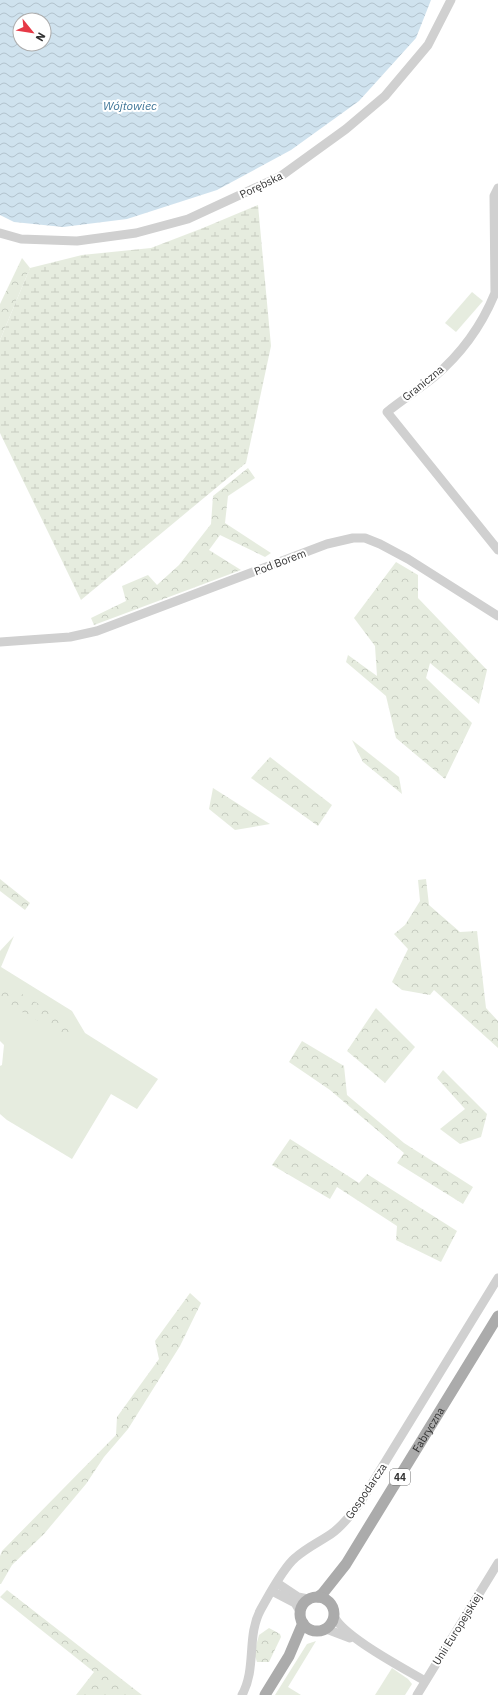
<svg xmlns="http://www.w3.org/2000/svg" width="498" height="1695" font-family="'IBM Plex Sans',sans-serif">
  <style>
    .green { fill: #e6ecdf }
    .forest { fill: url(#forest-crowns) }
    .wetland { fill: url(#wetland-marsh) }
    .water { fill: url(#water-waves); fill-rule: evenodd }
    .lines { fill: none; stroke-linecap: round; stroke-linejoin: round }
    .minor { stroke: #d0d0d0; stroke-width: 9 }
    .major { stroke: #ababab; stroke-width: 11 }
    .labels { text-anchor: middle; stroke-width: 4; stroke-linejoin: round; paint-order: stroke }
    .shield { fill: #fff; stroke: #707070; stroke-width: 1 }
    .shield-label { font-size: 10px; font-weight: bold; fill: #333 }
    .street-label { font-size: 11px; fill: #333; stroke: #fff }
    .water-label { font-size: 12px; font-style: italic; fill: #3f7597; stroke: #fff }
  </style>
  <defs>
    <pattern id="forest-crowns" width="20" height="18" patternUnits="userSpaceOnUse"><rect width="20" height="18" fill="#e6ecdf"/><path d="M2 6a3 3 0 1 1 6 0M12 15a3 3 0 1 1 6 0" fill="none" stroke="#c6cbc0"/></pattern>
    <pattern id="wetland-marsh" width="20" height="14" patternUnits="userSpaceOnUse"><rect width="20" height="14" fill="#e6ecdf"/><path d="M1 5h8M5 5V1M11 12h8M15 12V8" fill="none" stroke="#c6cbc0"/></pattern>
    <pattern id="water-waves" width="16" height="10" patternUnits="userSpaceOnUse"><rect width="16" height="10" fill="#cfe2ee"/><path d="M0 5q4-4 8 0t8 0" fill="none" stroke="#b2c2cd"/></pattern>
  </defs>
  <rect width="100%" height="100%" fill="#fff"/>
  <g class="green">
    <path d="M 472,292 L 483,301 L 456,332 L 445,323 Z"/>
    <path d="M 14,936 L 1,967 L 72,1011 L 85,1033 L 158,1079 L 137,1109 L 111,1094 L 72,1159 L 7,1120 L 0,1114 L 0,1066 L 2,1065 L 4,1045 L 0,1041 L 0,951 Z"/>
    <path d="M 316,1641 L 288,1687 L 301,1695 L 275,1695 L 307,1644 Z"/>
    <path d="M 392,1668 L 408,1679 L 412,1684 L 405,1695 L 375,1695 Z"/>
  </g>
  <g class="forest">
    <path d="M 22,258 L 30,268 L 0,340 L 0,304 Z"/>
    <path d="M 248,468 L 255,478 L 228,496 L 225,523 L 271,553 L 265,557 L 220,535 L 209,550 L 241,570 L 94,625 L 91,618 L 126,601 L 122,586 L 148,575 L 157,585 L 179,565 L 211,524 L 213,496 Z"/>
    <path d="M 396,562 L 418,575 L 418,598 L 487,670 L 479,704 L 430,663 L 426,678 L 472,723 L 445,779 L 396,738 L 386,696 L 346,662 L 348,655 L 377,676 L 375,646 L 354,618 Z"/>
    <path d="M 352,740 L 399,777 L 402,794 L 363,762 Z"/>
    <path d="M 270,757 L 332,805 L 318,826 L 251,778 Z"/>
    <path d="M 213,788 L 270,824 L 235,830 L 209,809 Z"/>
    <path d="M 0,879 L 30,903 L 25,910 L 0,891 Z"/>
    <path d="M 426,879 L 429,905 L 460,932 L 477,931 L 486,1008 L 498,1021 L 498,1048 L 434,990 L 430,995 L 402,990 L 392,982 L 408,949 L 394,934 L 405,925 L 420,901 L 418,880 Z"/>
    <path d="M 0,981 L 76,1026 L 68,1037 L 0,1000 Z"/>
    <path d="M 376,1008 L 415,1047 L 385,1083 L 347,1051 Z"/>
    <path d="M 302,1041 L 344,1066 L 347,1095 L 404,1143 L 473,1187 L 463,1204 L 397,1163 L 404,1153 L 330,1090 L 289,1062 Z"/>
    <path d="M 443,1070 L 487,1114 L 481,1137 L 460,1144 L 440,1129 L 465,1109 L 437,1078 Z"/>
    <path d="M 290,1139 L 359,1183 L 367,1174 L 457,1231 L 441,1262 L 396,1240 L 397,1226 L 337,1187 L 330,1199 L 272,1165 Z"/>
    <path d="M 190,1293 L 201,1303 L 180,1346 L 128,1429 L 104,1457 L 86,1484 L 44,1534 L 12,1565 L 1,1584 L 0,1584 L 0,1556 L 2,1551 L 116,1435 L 117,1417 L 159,1359 L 155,1341 Z"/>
    <path d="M 7,1590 L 142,1695 L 76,1695 L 94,1672 L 0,1597 Z"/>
    <path d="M 269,1628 L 280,1634 L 281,1637 L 269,1662 L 257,1662 L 254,1653 L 259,1635 Z"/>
  </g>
  <path class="wetland" d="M 258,205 L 271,346 L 246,463 L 81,600 L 0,433 L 0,340 L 30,268 L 82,255 L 151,248 L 203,228 Z"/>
  <path class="water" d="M 0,0 L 431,0 L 416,38 L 359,101 L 291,150 L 217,190 L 127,219 L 63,227 L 14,222 L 0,215 ZM 20,20 L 44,20 L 44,44 L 20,44 Z"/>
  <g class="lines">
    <g class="minor">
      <path d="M 498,188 L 494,196 L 495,293 C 482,325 460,355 434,377 C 419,389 402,400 387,412 L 498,550"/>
      <path d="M 0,233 L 21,239 L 77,241 L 136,233 L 188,219 L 281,176 L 346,129 L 385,96 L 428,45 L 451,0"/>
      <path d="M 0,642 L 70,637 L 97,631 L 327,544 L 353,538 L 365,538 L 380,544 L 408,559 L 498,616"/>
      <path d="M 277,1583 L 298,1597 L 308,1599"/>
      <path d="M 272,1591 L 295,1603 L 301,1613"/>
      <path d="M 334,1616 C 342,1636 405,1669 425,1681"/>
      <path d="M 323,1629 L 329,1630 L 350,1638"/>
      <path d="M 242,1695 C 257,1668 246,1636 261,1609 C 269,1595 283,1568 295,1558 C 306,1548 319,1542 331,1534 C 343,1526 351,1514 360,1503 L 498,1278"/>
      <path d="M 417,1695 L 498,1563"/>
    </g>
    <g class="major">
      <path id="s1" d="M 318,1597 L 323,1593 L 346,1564 L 498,1316"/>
      <circle cx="317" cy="1614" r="17"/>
      <path d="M 265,1695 L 289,1656 L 303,1623"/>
    </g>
  </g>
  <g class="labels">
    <rect class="shield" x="390" y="1469" width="20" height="16" rx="3"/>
    <g class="shield-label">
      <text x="400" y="1481">44</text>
    </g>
    <g class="street-label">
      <text transform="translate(261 185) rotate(-26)" y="4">Porębska</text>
      <text transform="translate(423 383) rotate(-39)" y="4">Graniczna</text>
      <text transform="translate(280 562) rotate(-21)" y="4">Pod Borem</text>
      <text dy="4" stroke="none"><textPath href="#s1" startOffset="201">Fabryczna</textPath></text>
      <text transform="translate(366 1491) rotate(-56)" y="4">Gospodarcza</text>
      <text transform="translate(457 1629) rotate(-58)" y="4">Unii Europejskiej</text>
    </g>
    <g class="water-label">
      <text x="130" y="110">Wójtowiec</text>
    </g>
  </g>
  <g transform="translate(32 32) rotate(120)"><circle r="19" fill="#ffffff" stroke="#adadad"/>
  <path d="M0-3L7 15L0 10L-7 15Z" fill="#e63946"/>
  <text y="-6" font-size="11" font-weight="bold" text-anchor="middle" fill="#333333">N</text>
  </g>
</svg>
